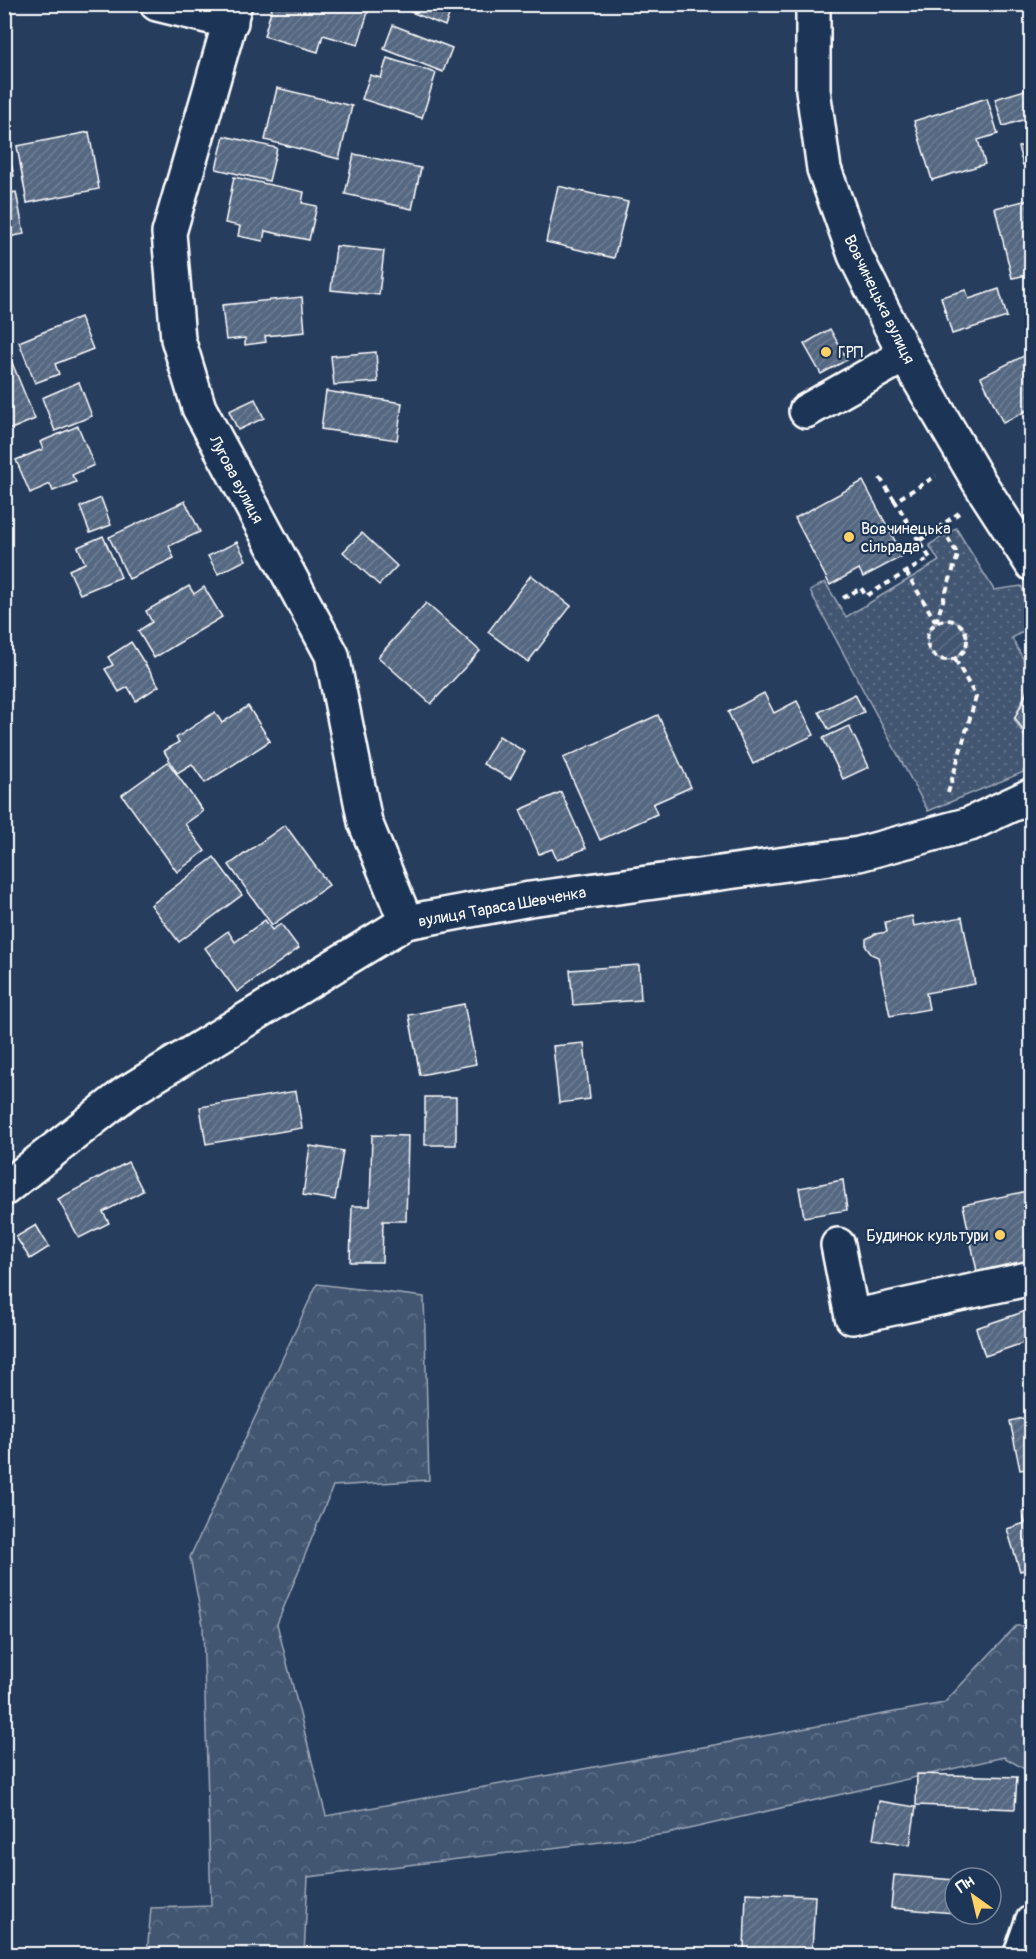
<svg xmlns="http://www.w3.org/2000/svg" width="1036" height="1959" font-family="Pangolin,sans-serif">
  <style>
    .grass { fill: url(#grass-dots); stroke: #a0aab8; stroke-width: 1.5 }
    .forest { fill: url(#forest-crowns); stroke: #a0aab8; stroke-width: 1.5 }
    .garden { fill: url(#garden-furrows); stroke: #a0aab8; stroke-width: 1.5 }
    .building { fill: url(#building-hatch); stroke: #fff; stroke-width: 1.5 }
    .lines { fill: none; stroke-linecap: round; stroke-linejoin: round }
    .minor-casing { stroke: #fff; stroke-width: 38 }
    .path { stroke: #fff; stroke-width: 4; stroke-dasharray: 6 4.5; stroke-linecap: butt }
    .minor { stroke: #1d3557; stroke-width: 33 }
    .poi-dot { fill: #ffd166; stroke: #1d3557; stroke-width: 2 }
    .labels { text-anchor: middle; stroke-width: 4.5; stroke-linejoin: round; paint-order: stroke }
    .street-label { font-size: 16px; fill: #fff; stroke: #1d3557 }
    .poi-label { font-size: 16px; fill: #fff; stroke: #1d3557; text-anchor: start }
  </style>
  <defs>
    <pattern id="grass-dots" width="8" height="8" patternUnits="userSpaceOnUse" patternTransform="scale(1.5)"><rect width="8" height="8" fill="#425672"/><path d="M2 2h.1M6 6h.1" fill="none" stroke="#5e6f87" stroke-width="1.8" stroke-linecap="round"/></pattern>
    <pattern id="forest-crowns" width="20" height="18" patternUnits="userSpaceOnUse" patternTransform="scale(1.5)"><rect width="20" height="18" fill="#425672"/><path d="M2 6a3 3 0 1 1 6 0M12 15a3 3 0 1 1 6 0" fill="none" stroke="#5e6f87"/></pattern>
    <pattern id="garden-furrows" width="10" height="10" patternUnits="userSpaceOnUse" patternTransform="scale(1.5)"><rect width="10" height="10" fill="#425672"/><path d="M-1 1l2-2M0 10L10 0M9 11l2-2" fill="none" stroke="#5e6f87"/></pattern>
    <pattern id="building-hatch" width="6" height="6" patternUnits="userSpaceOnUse" patternTransform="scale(1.5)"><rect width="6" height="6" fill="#556781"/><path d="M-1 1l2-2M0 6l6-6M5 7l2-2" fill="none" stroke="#6e7e94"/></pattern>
  </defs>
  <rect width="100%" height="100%" fill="#263d5e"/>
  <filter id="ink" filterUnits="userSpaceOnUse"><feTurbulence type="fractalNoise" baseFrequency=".0167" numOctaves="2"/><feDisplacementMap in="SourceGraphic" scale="12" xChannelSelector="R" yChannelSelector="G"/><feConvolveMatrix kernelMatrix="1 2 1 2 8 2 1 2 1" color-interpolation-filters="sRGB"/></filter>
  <g filter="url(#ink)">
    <path class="grass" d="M 956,528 L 994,590 L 1021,586 L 1031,604 L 1031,627 L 1012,638 L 1031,674 L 1031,680 L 1014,719 L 1028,742 L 1031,740 L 1031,769 L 928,811 L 810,591 L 825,582 L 846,617 L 939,561 L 929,545 Z"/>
    <path class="forest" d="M 317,1284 L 424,1297 L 429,1480 L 333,1486 L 277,1624 L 326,1816 L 944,1703 L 1016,1626 L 1031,1626 L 1031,1773 L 1004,1757 L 667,1834 L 308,1877 L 304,1954 L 147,1954 L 151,1908 L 211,1906 L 203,1625 L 190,1557 Z"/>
    <circle class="garden" cx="947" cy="640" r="20"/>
    <g class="building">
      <path d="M 273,4 L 345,4 L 368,12 L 358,45 L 323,35 L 318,52 L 264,36 Z"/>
      <path d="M 392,4 L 453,4 L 445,26 Z"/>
      <path d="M 393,25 L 452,48 L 443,72 L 384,49 Z"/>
      <path d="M 387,58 L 436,73 L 422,118 L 362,99 L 370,75 L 381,78 Z"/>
      <path d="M 277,88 L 352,106 L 339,159 L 265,140 Z"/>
      <path d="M 1032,88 L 1032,117 L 1003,126 L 995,99 Z"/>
      <path d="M 987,98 L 998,134 L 978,140 L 985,164 L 932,180 L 914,121 Z"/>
      <path d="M 89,132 L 99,189 L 27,203 L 17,146 Z"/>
      <path d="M 224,136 L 277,148 L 269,181 L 216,169 Z"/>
      <path d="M 1032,143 L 1032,163 L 1023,165 L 1018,147 Z"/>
      <path d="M 8,151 L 14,176 L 4,178 L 4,152 Z"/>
      <path d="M 354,154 L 421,168 L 412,209 L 345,194 Z"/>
      <path d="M 234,177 L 304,192 L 302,203 L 317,206 L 309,240 L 265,231 L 263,241 L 238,236 L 240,226 L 225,223 Z"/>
      <path d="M 558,186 L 628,202 L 614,258 L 546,242 Z"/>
      <path d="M 16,192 L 24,234 L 4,238 L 4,194 Z"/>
      <path d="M 1032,199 L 1032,274 L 1012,278 L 995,208 Z"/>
      <path d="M 336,246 L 384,251 L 379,295 L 331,290 Z"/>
      <path d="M 999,289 L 1007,317 L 952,334 L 941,297 L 966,290 L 969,299 Z"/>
      <path d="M 302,297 L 305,332 L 265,336 L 266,342 L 245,345 L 245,338 L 226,340 L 222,305 Z"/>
      <path d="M 80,317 L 93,349 L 55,364 L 59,374 L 35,383 L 19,342 Z"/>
      <path d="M 830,329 L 847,360 L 821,374 L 804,344 Z"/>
      <path d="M 4,343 L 35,419 L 4,432 Z"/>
      <path d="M 376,352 L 378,382 L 334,385 L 331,356 Z"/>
      <path d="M 1032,352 L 1032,408 L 1003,423 L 981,377 Z"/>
      <path d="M 79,382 L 92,416 L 55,431 L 42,398 Z"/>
      <path d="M 326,391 L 402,403 L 397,440 L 321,429 Z"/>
      <path d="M 255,399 L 264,418 L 238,430 L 229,411 Z"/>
      <path d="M 78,426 L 94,465 L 72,475 L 76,482 L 53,491 L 50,484 L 30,493 L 16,460 L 43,449 L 40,442 Z"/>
      <path d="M 863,481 L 903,556 L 863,577 L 859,569 L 830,585 L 795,518 Z"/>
      <path d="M 101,498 L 111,525 L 90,533 L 80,507 Z"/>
      <path d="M 185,501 L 200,532 L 169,546 L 174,558 L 129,579 L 109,537 Z"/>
      <path d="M 362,533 L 397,566 L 379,585 L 343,552 Z"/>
      <path d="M 103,536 L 121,577 L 80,594 L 69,570 L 85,563 L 78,547 Z"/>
      <path d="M 237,542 L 246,560 L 218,574 L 208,556 Z"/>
      <path d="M 531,575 L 571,606 L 528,662 L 488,632 Z"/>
      <path d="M 189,586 L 194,594 L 204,587 L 222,617 L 154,658 L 138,631 L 152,622 L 146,611 Z"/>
      <path d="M 426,603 L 480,651 L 431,704 L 378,657 Z"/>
      <path d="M 131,642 L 159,686 L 136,701 L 128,687 L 119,692 L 105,669 L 113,665 L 108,657 Z"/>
      <path d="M 1032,682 L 1032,739 L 1029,740 L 1015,718 Z"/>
      <path d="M 764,693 L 774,713 L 797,701 L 814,735 L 753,764 L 728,712 Z"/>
      <path d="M 855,694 L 864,712 L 829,730 L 819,712 Z"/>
      <path d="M 248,706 L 270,741 L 205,783 L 192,764 L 177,773 L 164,751 L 179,742 L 176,738 L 215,712 L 222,723 Z"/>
      <path d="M 658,715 L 691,787 L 653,804 L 657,814 L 600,840 L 563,758 Z"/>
      <path d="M 849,726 L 869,767 L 843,779 L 823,738 Z"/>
      <path d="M 499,736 L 525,752 L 510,779 L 483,764 Z"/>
      <path d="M 168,762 L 203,811 L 185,824 L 205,851 L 177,872 L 122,795 Z"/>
      <path d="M 561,792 L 586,848 L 557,860 L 552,849 L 539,854 L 520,810 Z"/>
      <path d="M 285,825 L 329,885 L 272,925 L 229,865 Z"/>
      <path d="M 214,857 L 242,895 L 179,942 L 151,905 Z"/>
      <path d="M 912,916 L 914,926 L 962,917 L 975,984 L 926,993 L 929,1009 L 890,1016 L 878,957 L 871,954 L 866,947 L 866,939 L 875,934 L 887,932 L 885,922 Z"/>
      <path d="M 265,920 L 272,930 L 281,924 L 299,948 L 237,992 L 205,948 L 228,931 L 235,942 Z"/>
      <path d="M 639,965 L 641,1000 L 573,1005 L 570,970 Z"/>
      <path d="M 464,1004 L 476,1064 L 420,1075 L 409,1015 Z"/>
      <path d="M 584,1043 L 590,1099 L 559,1103 L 553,1046 Z"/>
      <path d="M 296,1091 L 302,1128 L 206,1144 L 200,1107 Z"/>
      <rect x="425" y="1097" width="31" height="48"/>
      <path d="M 372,1135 L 408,1136 L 406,1221 L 383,1221 L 382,1262 L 350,1262 L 352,1206 L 370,1206 Z"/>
      <path d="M 310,1146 L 343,1151 L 335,1200 L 303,1195 Z"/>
      <path d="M 128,1162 L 143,1191 L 103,1212 L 109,1223 L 79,1238 L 58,1199 Z"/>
      <path d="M 843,1180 L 847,1210 L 804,1217 L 799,1188 Z"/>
      <path d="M 1032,1190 L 1032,1264 L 978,1276 L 963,1205 Z"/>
      <path d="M 36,1225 L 49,1247 L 30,1259 L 16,1237 Z"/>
      <path d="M 1032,1309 L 1032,1340 L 985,1356 L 976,1328 Z"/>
      <path d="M 1032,1416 L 1032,1468 L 1020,1470 L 1010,1421 Z"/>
      <path d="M 1032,1509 L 1032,1568 L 1020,1571 L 1007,1529 L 1025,1523 L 1022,1512 Z"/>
      <path d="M 917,1774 L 1017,1777 L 1015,1809 L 916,1805 Z"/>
      <path d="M 879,1801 L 916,1807 L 910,1845 L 873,1839 Z"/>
      <path d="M 894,1875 L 955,1880 L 955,1913 L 891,1908 Z"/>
      <path d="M 746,1893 L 815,1896 L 812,1951 L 744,1949 Z"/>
    </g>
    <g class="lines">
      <g class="minor-casing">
        <g id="minor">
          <path d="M 157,4 L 231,22"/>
          <path d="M 235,4 L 169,233 L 178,339 L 199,408 L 332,655 L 365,822 L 406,922"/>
          <path d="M 813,4 L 813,90 L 824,169 L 855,255 L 905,355 L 979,482 L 1032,564"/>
          <path d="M 806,411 L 905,355"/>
          <path d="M 4,1189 L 126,1093 L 406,922 L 530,899 L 859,854 L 970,824 L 1032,795"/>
          <path d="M 838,1245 L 852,1317 L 1032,1278"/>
          <path d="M 1021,1954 L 1032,1922"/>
        </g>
      </g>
      <g class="path">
        <path d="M 880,478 L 895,501"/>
        <path d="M 919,541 L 895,501 L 936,476"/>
        <path d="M 906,572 L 936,622"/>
        <path d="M 843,598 L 861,588 L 866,596 L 930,558 L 919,541 L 959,513"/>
        <circle cx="947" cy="640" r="20"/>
        <path d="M 936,622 L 958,555 L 941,527"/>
        <path d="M 948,793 L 976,697 L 955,659"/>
      </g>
      <use href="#minor" class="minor"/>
    </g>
  </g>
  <g class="poi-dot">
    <circle cx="826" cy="352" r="6"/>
    <circle cx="849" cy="537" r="6"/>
    <circle cx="1000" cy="1235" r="6"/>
  </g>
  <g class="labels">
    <g class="street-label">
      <text transform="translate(880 299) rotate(64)" y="6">Вовчинецька вулиця</text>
      <text transform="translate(237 479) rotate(62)" y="6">Лугова вулиця</text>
      <text transform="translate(502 906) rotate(-10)" y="6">вулиця Тараса Шевченка</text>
    </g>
    <g class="poi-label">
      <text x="838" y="358">ГРП</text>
      <text x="861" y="534">Вовчинецька<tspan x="861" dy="18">сільрада</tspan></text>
      <text x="988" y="1241" text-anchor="end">Будинок культури</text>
    </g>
  </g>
  <rect width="1036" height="1959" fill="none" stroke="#1d3557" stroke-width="24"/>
  <rect x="12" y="12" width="1012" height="1935" fill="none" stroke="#fff" stroke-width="2" filter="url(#ink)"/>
  <g transform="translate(973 1896) rotate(326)"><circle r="28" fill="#1d3557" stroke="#77869a" stroke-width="1.5"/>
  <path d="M0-4.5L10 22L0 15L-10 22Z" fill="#ffd166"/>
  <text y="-9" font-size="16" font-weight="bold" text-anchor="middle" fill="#ffffff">Пн</text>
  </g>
</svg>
